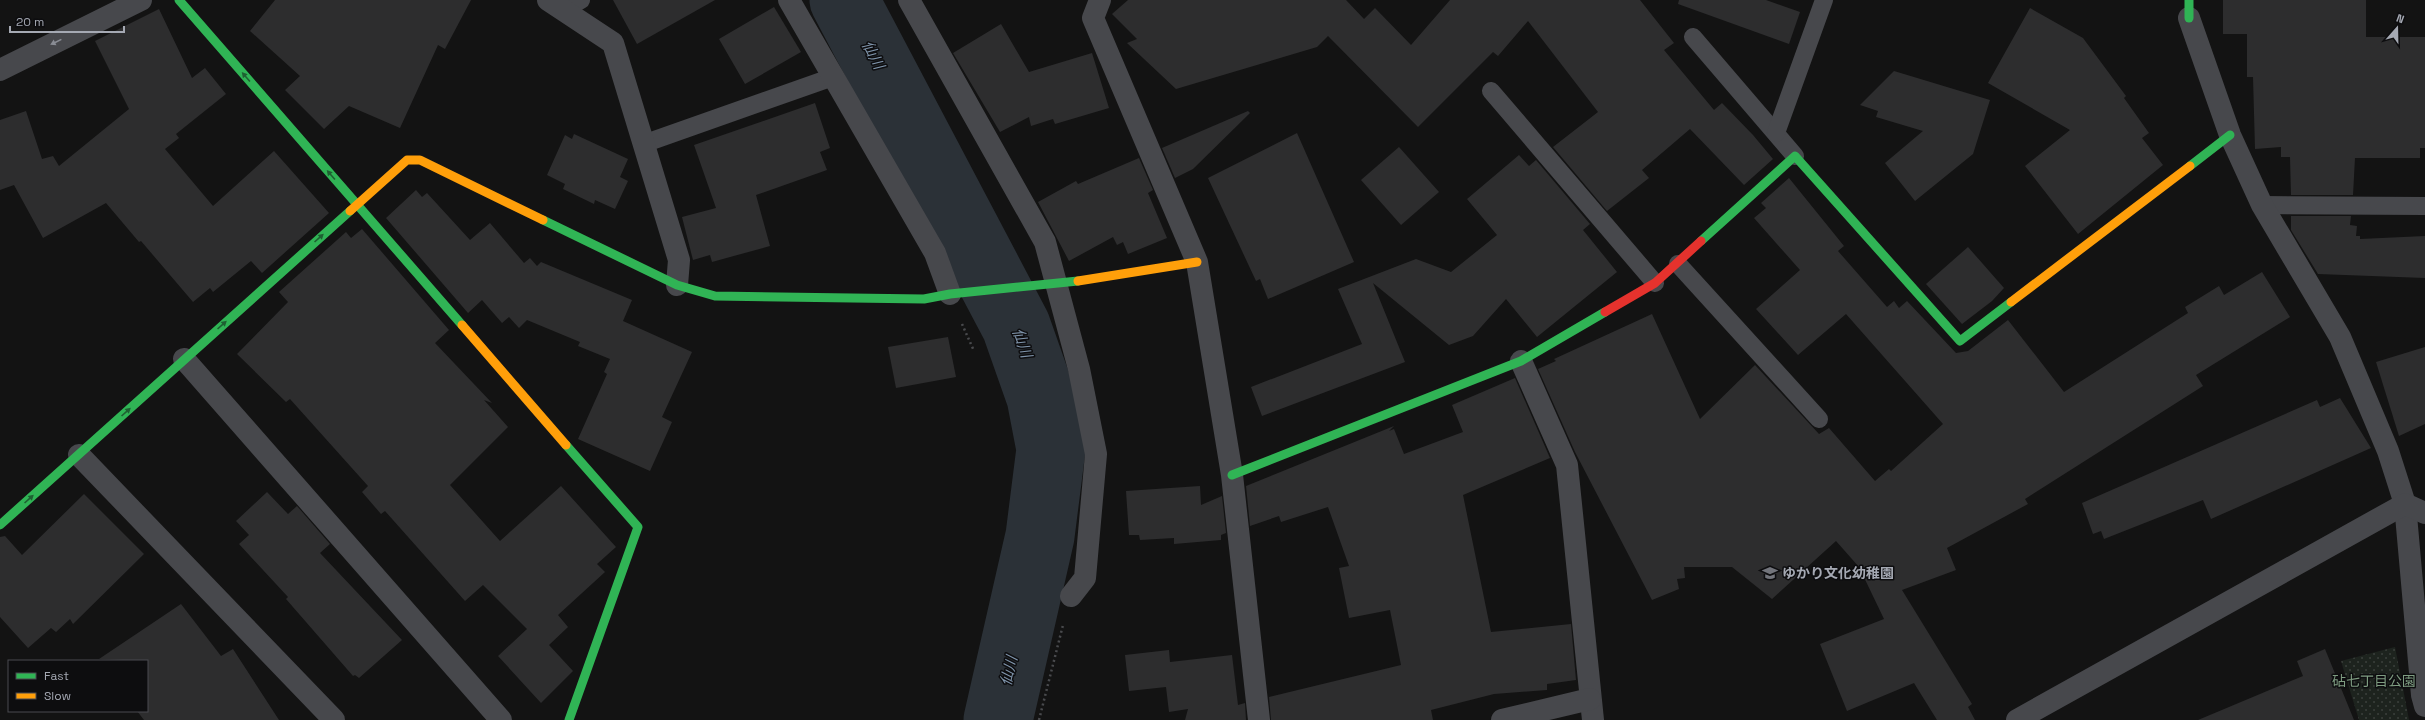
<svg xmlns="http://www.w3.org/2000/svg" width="2425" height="720" font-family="'Space Grotesk','Noto Sans JP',sans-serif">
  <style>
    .park { fill: url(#park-dots) }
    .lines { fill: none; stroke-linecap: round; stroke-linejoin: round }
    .river { stroke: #2b3137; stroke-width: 69 }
    .building { fill: #2d2d2e }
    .path { stroke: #494a4d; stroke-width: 2.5; stroke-dasharray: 2 3; stroke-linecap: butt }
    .lane { stroke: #47484c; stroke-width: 18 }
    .street { stroke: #47484c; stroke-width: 22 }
    .fast { stroke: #30b455; stroke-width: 9 }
    .slow { stroke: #ff9f0a; stroke-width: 9 }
    .jam { stroke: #e5322d; stroke-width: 9 }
    .oneway { fill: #898c94 }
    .oneway2 { fill: #1e6032 }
    .labels { text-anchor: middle; stroke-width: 3; stroke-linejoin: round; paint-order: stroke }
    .poi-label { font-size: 14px; font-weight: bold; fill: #a5a9b3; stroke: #0d0d0f; text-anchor: start }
    .park-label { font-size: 14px; fill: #7e9c81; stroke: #0d0d0f }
    .water-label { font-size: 15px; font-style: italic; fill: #7f94ab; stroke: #0d0d0f }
  </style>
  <defs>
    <pattern id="park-dots" width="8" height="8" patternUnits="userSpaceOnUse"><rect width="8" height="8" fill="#1d231e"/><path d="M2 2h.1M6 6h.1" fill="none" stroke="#3b403c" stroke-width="1.8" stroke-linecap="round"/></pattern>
  </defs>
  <rect width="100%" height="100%" fill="#131313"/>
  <path class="park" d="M 2395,647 L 2409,720 L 2359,720 L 2341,661 Z"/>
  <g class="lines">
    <path class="river" d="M 844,0 L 1016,326 L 1041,397 L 1051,449 L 1040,536 L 998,720"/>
  </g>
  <g class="building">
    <path d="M 275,0 L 471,0 L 445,49 L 438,45 L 400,128 L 349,106 L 324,129 L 285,90 L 300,76 L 250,31 Z"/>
    <path d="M 613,0 L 715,0 L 637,44 Z"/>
    <path d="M 1128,0 L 1346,0 L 1364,19 L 1375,8 L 1411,45 L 1450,0 L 1640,0 L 1674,43 L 1664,50 L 1714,110 L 1722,103 L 1753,135 L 1773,159 L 1744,185 L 1690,129 L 1642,170 L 1649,178 L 1607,211 L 1553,147 L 1598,112 L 1528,21 L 1498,56 L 1493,52 L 1418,127 L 1328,36 L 1317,47 L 1176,89 L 1127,43 L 1137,39 L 1112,14 Z"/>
    <path d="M 1679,0 L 1766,0 L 1800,12 L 1789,44 L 1678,4 Z"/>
    <path d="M 2223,0 L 2366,0 L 2366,37 L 2425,37 L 2425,148 L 2420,148 L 2420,158 L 2355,158 L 2353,195 L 2291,195 L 2290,157 L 2281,157 L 2281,147 L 2255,149 L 2253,77 L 2247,77 L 2247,34 L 2223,34 Z"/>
    <path d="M 774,7 L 801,52 L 745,84 L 719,39 Z"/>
    <path d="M 2030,8 L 2083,38 L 2126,96 L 2124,98 L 2149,133 L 2142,138 L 2163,165 L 2078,234 L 2025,166 L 2070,130 L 1988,83 Z"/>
    <path d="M 159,9 L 192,78 L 205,68 L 226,94 L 176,134 L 179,138 L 165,149 L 213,206 L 274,151 L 329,213 L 262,273 L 251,261 L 213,292 L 210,288 L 193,302 L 141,241 L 139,242 L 106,203 L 43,238 L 14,185 L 0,190 L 0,120 L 26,111 L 42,159 L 53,156 L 59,166 L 129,109 L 95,41 Z"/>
    <path d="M 1001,24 L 1029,72 L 1092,53 L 1109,108 L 1055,124 L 1053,119 L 1031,126 L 1029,117 L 1000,132 L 953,53 Z"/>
    <path d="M 1894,71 L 1990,100 L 1973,154 L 1915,201 L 1885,163 L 1923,131 L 1876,117 L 1878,111 L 1860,105 Z"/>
    <path d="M 815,103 L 830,148 L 820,152 L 827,170 L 756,195 L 770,246 L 712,262 L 710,255 L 693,260 L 682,217 L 716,208 L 694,145 Z"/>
    <path d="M 1248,111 L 1250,113 L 1193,169 L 1175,178 L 1162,148 Z"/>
    <path d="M 1297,133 L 1354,262 L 1268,299 L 1260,279 L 1256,281 L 1208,178 Z"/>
    <path d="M 574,134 L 628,159 L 620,177 L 628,181 L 615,209 L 595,200 L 594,204 L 563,189 L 565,184 L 547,175 L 565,135 L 572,139 Z"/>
    <path d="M 1399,147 L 1439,192 L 1401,225 L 1361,180 Z"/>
    <path d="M 1519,155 L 1529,166 L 1536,160 L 1590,224 L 1583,230 L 1617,272 L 1537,337 L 1506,299 L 1473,336 L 1449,345 L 1373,283 L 1405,362 L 1262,416 L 1251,387 L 1362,344 L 1338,289 L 1416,259 L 1451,272 L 1497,235 L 1467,199 Z"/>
    <path d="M 1139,158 L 1153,190 L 1148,193 L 1167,238 L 1128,254 L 1123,242 L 1117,245 L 1113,237 L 1069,261 L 1038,202 L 1076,181 L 1078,184 Z"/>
    <path d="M 1789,178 L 1844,246 L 1838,251 L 1887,307 L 1894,301 L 1899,308 L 1907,301 L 1956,353 L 1968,351 L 2008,320 L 2064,392 L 2188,313 L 2185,307 L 2219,286 L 2224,295 L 2262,272 L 2290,317 L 2196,375 L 2203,386 L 2025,499 L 2028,504 L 1947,548 L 1956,570 L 1902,590 L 1972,704 L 1968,707 L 1975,720 L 1937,720 L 1914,683 L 1847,711 L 1820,644 L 1884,619 L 1859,567 L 1836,541 L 1772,599 L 1732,567 L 1684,567 L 1685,578 L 1677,579 L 1679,589 L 1652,600 L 1575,452 L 1538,369 L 1556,361 L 1554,359 L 1652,314 L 1700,419 L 1755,365 L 1819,434 L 1829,428 L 1875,481 L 1889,469 L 1891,471 L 1943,424 L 1846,314 L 1798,355 L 1756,309 L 1800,270 L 1754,218 L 1766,208 L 1761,203 Z"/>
    <path d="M 416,190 L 422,197 L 427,193 L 470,240 L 490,223 L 524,263 L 530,258 L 537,266 L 541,262 L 632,300 L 623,321 L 692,352 L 662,417 L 672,422 L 650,471 L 578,439 L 607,374 L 604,372 L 610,359 L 578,346 L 580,342 L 527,320 L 519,328 L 509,317 L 502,323 L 482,300 L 468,313 L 386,218 Z"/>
    <path d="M 2291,216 L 2351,216 L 2350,225 L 2357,226 L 2356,236 L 2360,236 L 2360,239 L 2425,236 L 2425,278 L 2318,274 L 2291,230 Z"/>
    <path d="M 362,229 L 449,330 L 435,343 L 492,403 L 484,400 L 508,427 L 450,485 L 500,541 L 561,486 L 616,547 L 597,564 L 605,572 L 558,615 L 568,627 L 549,645 L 573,671 L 541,703 L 498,656 L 527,629 L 483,585 L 465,601 L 385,511 L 381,514 L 362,492 L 368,486 L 290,399 L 286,402 L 237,354 L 288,302 L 279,292 L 346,232 L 351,238 Z"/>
    <path d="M 1968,247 L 2004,288 L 1992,301 L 1962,324 L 1926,284 Z"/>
    <path d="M 948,337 L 956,377 L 896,388 L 888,347 Z"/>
    <path d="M 2425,347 L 2425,424 L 2399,436 L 2376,362 Z"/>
    <path d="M 1515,378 L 1550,458 L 1463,495 L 1491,632 L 1571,624 L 1576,680 L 1547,684 L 1547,690 L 1494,694 L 1431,710 L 1433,720 L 1271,720 L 1269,697 L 1401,665 L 1390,610 L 1349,618 L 1339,568 L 1349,566 L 1328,507 L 1281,522 L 1279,516 L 1250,526 L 1246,486 L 1394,426 L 1389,431 L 1394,429 L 1404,454 L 1463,432 L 1452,405 Z"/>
    <path d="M 2340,398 L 2371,448 L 2211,519 L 2203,500 L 2104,539 L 2101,531 L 2093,534 L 2082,503 L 2317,400 L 2320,407 Z"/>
    <path d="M 1200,486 L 1201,505 L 1222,496 L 1226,533 L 1221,535 L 1221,540 L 1174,544 L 1174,538 L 1140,540 L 1139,535 L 1129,535 L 1126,491 Z"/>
    <path d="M 267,492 L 288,514 L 297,506 L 330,544 L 320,553 L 402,640 L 359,678 L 355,675 L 353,676 L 286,599 L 288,597 L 239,544 L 249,535 L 236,521 Z"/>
    <path d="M 84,494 L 144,554 L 73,624 L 70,619 L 56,632 L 51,628 L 28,648 L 0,617 L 0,537 L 5,536 L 22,555 Z"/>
    <path d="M 181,604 L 221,656 L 233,649 L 279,720 L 144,720 L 137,711 L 147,711 L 147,661 L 99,659 Z"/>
    <path d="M 2325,649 L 2354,720 L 2198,720 L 2303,676 L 2297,661 Z"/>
    <path d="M 1169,650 L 1170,662 L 1232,655 L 1238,705 L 1245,703 L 1246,720 L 1185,720 L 1188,709 L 1169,712 L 1166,687 L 1129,691 L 1125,655 Z"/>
  </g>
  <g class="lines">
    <g class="path">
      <path d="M 962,324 L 974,351"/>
      <path d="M 1039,720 L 1063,625"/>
    </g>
    <g class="lane">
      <path d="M 565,9 L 581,0"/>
      <path d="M 1693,37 L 1795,156"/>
      <path d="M 1491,91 L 1655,283"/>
      <path d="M 1776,133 L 1824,0"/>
      <path d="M 643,144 L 833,77"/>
      <path d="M 2262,205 L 2425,206"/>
      <path d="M 1678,264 L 1819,419"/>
    </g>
    <g class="street">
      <path d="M 548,0 L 613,43 L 679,260 L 677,285"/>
      <path d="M 789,0 L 935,253 L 950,294"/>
      <path d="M 909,0 L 1045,242 L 1079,369 L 1096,454 L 1085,578 L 1071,596"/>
      <path d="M 1100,0 L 1093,18 L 1197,262 L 1232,475 L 1259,720"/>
      <path d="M 2189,18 L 2230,135 L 2262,205 L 2340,337 L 2388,451 L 2405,504 L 2422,695 L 2425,706"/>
      <path d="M 0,70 L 141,0"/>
      <path d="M 184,359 L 501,720"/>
      <path d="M 1521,361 L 1567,465 L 1593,720"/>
      <path d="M 79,455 L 334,720"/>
      <path d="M 1502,720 L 1590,699"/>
      <path d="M 2017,720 L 2405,504 L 2425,513"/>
    </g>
    <g class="fast">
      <path d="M 179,0 L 462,325"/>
      <path d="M 2189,0 L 2189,18"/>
      <path d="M 2190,166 L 2230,135"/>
      <path d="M 543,220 L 677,285 L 715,296 L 924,299 L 950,294 L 1078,281"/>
      <path d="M 1701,241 L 1795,156 L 1960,341 L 2011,302"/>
      <path d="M 566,445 L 638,527 L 569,720"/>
      <path d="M 1232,475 L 1521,361 L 1605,312"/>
      <path d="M 0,525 L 350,211"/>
    </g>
    <g class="slow">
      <path d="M 350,211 L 407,160 L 420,160 L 543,220"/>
      <path d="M 1078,281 L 1197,262"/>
      <path d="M 2011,302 L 2190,166"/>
      <path d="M 462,325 L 566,445"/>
    </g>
    <path class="jam" d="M 1605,312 L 1655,283 L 1701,241"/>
  </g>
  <defs><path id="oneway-solid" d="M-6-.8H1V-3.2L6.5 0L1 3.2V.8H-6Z"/></defs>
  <use class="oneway" href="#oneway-solid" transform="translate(56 42) rotate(154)"/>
  <g class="oneway2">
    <use href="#oneway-solid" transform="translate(246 77) rotate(-131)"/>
    <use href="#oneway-solid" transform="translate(331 175) rotate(-131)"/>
    <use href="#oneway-solid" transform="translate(319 238) rotate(-42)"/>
    <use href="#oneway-solid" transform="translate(222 325) rotate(-42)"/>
    <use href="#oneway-solid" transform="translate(126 412) rotate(-42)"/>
    <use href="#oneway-solid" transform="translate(29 499) rotate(-42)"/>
  </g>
  <defs>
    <g id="school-bare" transform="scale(1.2)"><path d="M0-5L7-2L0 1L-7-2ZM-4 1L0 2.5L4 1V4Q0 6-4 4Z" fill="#72747b" stroke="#0d0d0f" stroke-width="2.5" paint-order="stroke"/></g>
  </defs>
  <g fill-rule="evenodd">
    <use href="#school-bare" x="1770" y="573"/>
  </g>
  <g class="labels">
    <g class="poi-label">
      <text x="1782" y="578">ゆかり文化幼稚園</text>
    </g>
    <g class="park-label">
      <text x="2374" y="686">砧七丁目公園</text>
    </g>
    <g class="water-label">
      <text transform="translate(873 55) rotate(62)" y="5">仙川</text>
      <text transform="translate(1022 343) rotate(70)" y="5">仙川</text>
      <text transform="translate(1009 671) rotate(-77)" y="5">仙川</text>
    </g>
  </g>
  <rect x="8" y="660" width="140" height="52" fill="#0d0d0f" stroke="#4a4b51"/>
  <rect x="16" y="673" width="20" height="6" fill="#30b455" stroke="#4a4b51"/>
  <text x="44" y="680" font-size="12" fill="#a5a9b3">Fast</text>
  <rect x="16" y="693" width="20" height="6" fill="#ff9f0a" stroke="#4a4b51"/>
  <text x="44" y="700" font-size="12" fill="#a5a9b3">Slow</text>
  <g transform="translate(2397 28) rotate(20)" stroke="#0d0d0f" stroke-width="3" paint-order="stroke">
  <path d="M0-3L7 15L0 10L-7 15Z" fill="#a5a9b3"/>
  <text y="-6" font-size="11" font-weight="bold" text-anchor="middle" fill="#a5a9b3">N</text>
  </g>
  <path d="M10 26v6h114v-6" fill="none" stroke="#a5a9b3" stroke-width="2"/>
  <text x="16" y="26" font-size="12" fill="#a5a9b3" stroke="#0d0d0f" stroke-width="3" paint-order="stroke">20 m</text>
</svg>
